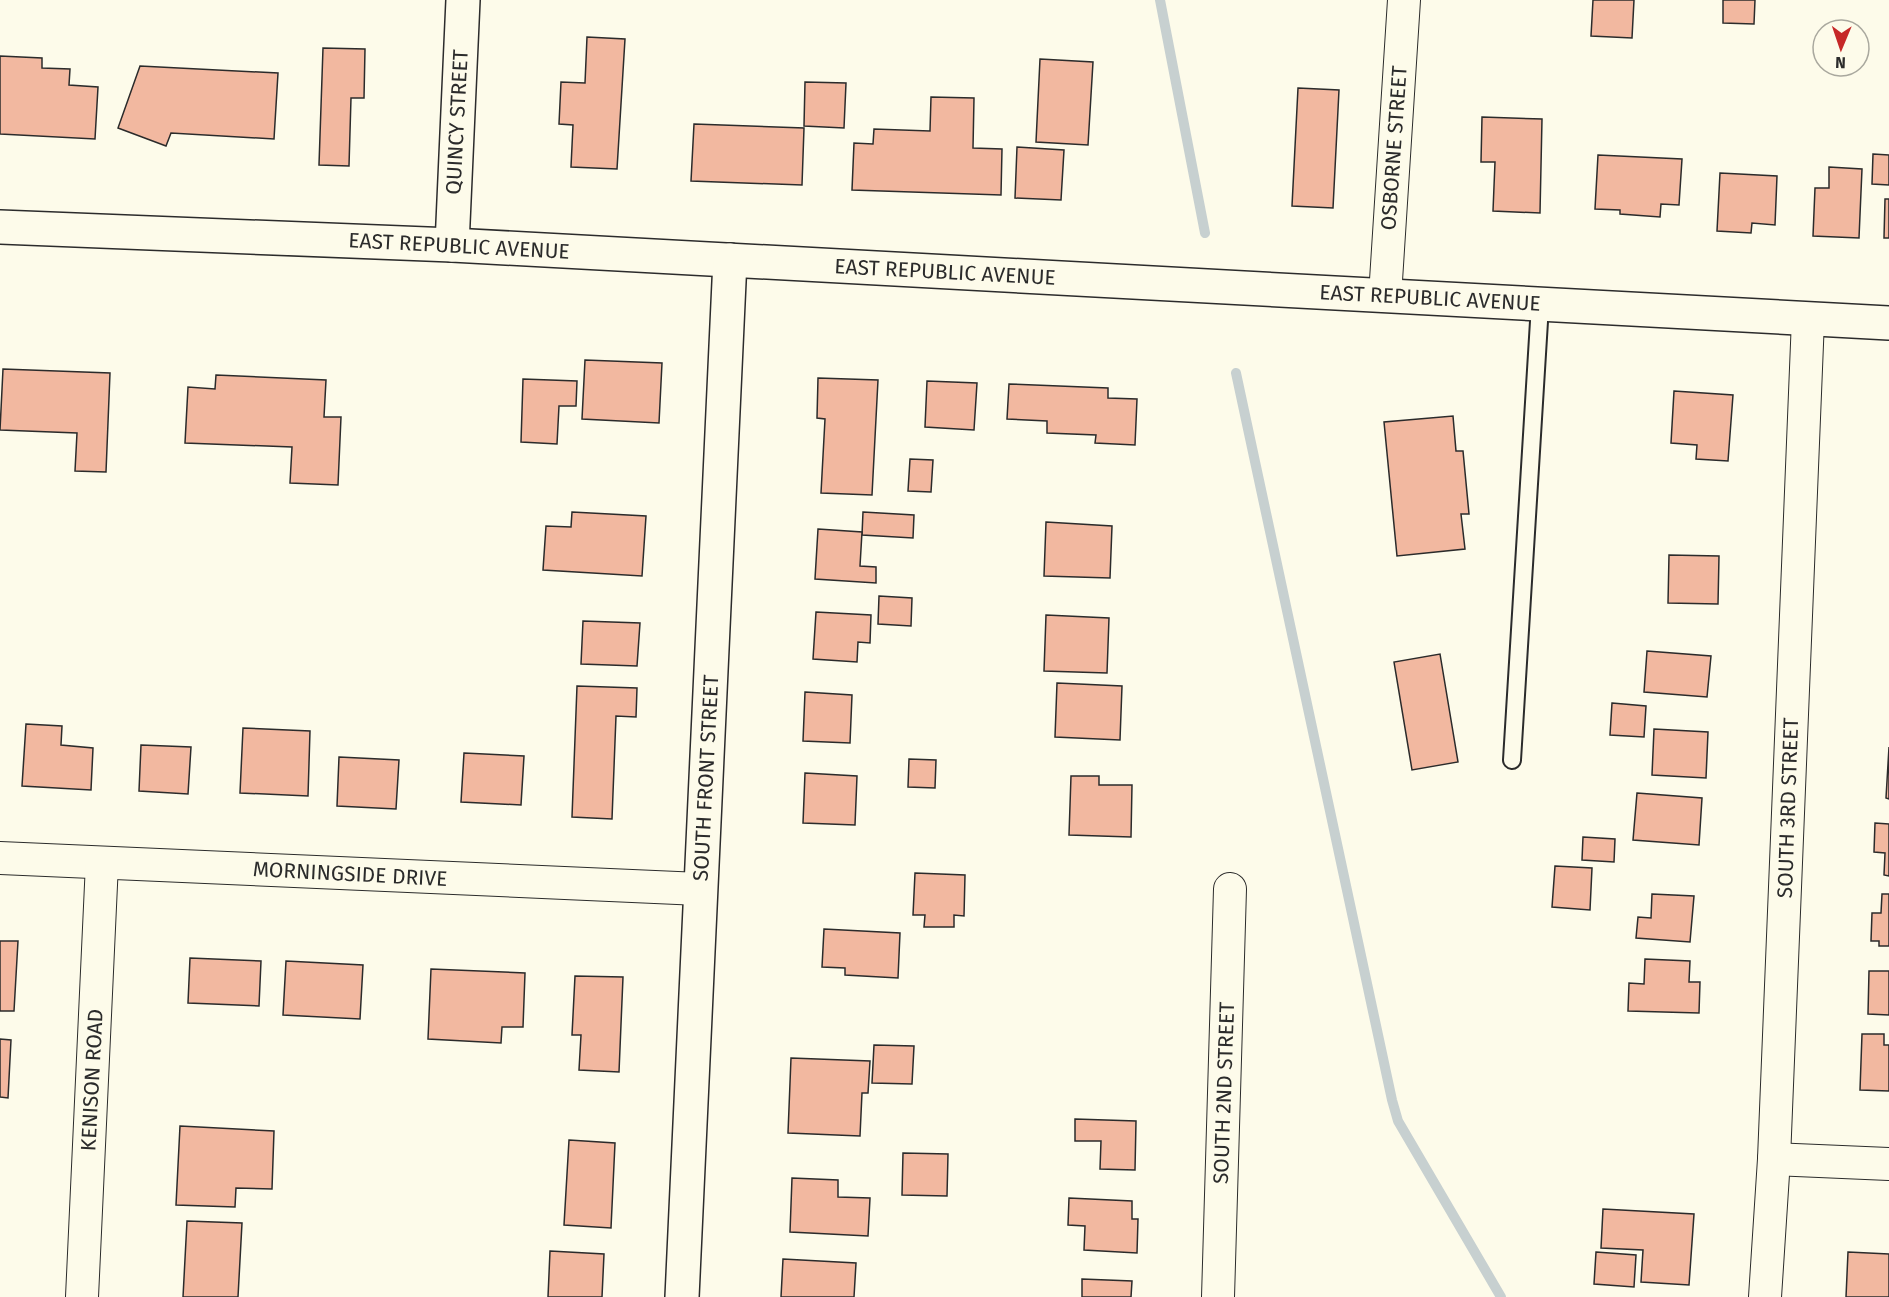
<svg xmlns="http://www.w3.org/2000/svg" width="1889" height="1297" font-family="'Fira Sans',sans-serif">
  <style>
    .lines { fill: none; stroke-linecap: round; stroke-linejoin: round }
    .stream { stroke: #c7d0d0; stroke-width: 10 }
    .building { fill: #f2b8a0; stroke: #2b2b2b; stroke-width: 1.5 }
    .service-casing { stroke: #2b2b2b; stroke-width: 20 }
    .minor-casing { stroke: #2b2b2b; stroke-width: 34 }
    .tertiary-casing { stroke: #2b2b2b; stroke-width: 36 }
    .service { stroke: #fdfbea; stroke-width: 16 }
    .minor { stroke: #fdfbea; stroke-width: 32 }
    .tertiary { stroke: #fdfbea; stroke-width: 33 }
    .labels { text-anchor: middle; stroke-width: 4.5; stroke-linejoin: round; paint-order: stroke }
    .street-label { font-size: 21px; fill: #2b2b2b; stroke: #fdfbea }
  </style>
  <rect width="100%" height="100%" fill="#fdfbea"/>
  <g class="lines">
    <g class="stream">
      <path d="M 1160,0 L 1205,233"/>
      <path d="M 1236,373 L 1392,1100 L 1398,1121 L 1501,1297"/>
    </g>
  </g>
  <g class="building">
    <path d="M 1593,0 L 1634,0 L 1632,38 L 1591,36 Z"/>
    <path d="M 1723,0 L 1755,0 L 1754,24 L 1723,23 Z"/>
    <path d="M 587,37 L 625,39 L 617,169 L 571,167 L 573,125 L 559,124 L 561,82 L 585,83 Z"/>
    <path d="M 323,48 L 365,49 L 364,98 L 351,98 L 349,166 L 319,165 Z"/>
    <path d="M 0,56 L 42,58 L 42,68 L 70,69 L 69,85 L 98,87 L 95,139 L 0,134 Z"/>
    <path d="M 1040,59 L 1093,62 L 1088,145 L 1036,142 Z"/>
    <path d="M 140,66 L 278,73 L 274,139 L 171,133 L 166,146 L 118,128 Z"/>
    <path d="M 805,82 L 846,83 L 844,128 L 804,126 Z"/>
    <path d="M 1298,88 L 1339,90 L 1333,208 L 1292,206 Z"/>
    <path d="M 931,97 L 974,98 L 973,148 L 1002,149 L 1001,195 L 852,190 L 854,143 L 873,144 L 874,129 L 930,131 Z"/>
    <path d="M 1482,117 L 1542,119 L 1540,213 L 1493,211 L 1495,162 L 1481,162 Z"/>
    <path d="M 694,124 L 804,128 L 802,185 L 691,181 Z"/>
    <path d="M 1017,147 L 1064,150 L 1061,200 L 1015,198 Z"/>
    <path d="M 1873,154 L 1889,155 L 1889,185 L 1872,184 Z"/>
    <path d="M 1598,155 L 1682,159 L 1679,205 L 1661,204 L 1660,217 L 1620,214 L 1620,210 L 1595,209 Z"/>
    <path d="M 1829,167 L 1862,169 L 1859,238 L 1813,236 L 1815,188 L 1829,188 Z"/>
    <path d="M 1720,173 L 1777,176 L 1775,225 L 1752,223 L 1751,233 L 1717,231 Z"/>
    <path d="M 1885,199 L 1889,199 L 1889,238 L 1884,238 Z"/>
    <path d="M 585,360 L 662,363 L 659,423 L 582,419 Z"/>
    <path d="M 3,369 L 110,373 L 106,472 L 75,471 L 77,433 L 0,430 Z"/>
    <path d="M 216,375 L 326,380 L 324,417 L 341,417 L 338,485 L 290,483 L 292,447 L 185,443 L 188,387 L 215,389 Z"/>
    <path d="M 818,378 L 878,380 L 872,495 L 821,493 L 825,419 L 817,418 Z"/>
    <path d="M 523,379 L 577,381 L 576,406 L 559,406 L 557,444 L 521,442 Z"/>
    <path d="M 927,381 L 977,383 L 974,430 L 925,427 Z"/>
    <path d="M 1009,384 L 1108,388 L 1108,398 L 1137,399 L 1135,445 L 1095,443 L 1096,435 L 1047,433 L 1047,421 L 1007,419 Z"/>
    <path d="M 1674,391 L 1733,395 L 1728,461 L 1696,459 L 1697,445 L 1671,443 Z"/>
    <path d="M 1453,416 L 1456,451 L 1463,451 L 1469,514 L 1461,514 L 1465,549 L 1397,556 L 1384,422 Z"/>
    <path d="M 910,459 L 933,460 L 931,492 L 908,491 Z"/>
    <path d="M 572,512 L 646,516 L 642,576 L 543,570 L 546,526 L 571,527 Z"/>
    <path d="M 863,512 L 914,515 L 913,538 L 862,535 Z"/>
    <path d="M 1046,522 L 1112,526 L 1110,578 L 1044,576 Z"/>
    <path d="M 818,529 L 862,532 L 860,566 L 876,567 L 876,583 L 815,579 Z"/>
    <path d="M 1669,555 L 1719,556 L 1718,604 L 1668,603 Z"/>
    <path d="M 879,596 L 912,598 L 911,626 L 878,624 Z"/>
    <path d="M 816,612 L 871,615 L 870,643 L 858,642 L 857,662 L 813,659 Z"/>
    <path d="M 1046,615 L 1109,618 L 1107,673 L 1044,671 Z"/>
    <path d="M 583,621 L 640,623 L 637,666 L 581,664 Z"/>
    <path d="M 1647,651 L 1711,656 L 1707,697 L 1644,692 Z"/>
    <path d="M 1440,654 L 1458,762 L 1412,770 L 1394,662 Z"/>
    <path d="M 1057,683 L 1122,686 L 1120,740 L 1055,737 Z"/>
    <path d="M 577,686 L 637,688 L 636,717 L 616,716 L 612,819 L 572,817 Z"/>
    <path d="M 805,692 L 852,695 L 850,743 L 803,741 Z"/>
    <path d="M 1612,703 L 1646,706 L 1644,737 L 1610,735 Z"/>
    <path d="M 26,724 L 62,726 L 61,745 L 93,748 L 91,790 L 22,786 Z"/>
    <path d="M 243,728 L 310,731 L 308,796 L 240,793 Z"/>
    <path d="M 1654,729 L 1708,732 L 1706,778 L 1652,775 Z"/>
    <path d="M 141,745 L 191,747 L 188,794 L 139,791 Z"/>
    <path d="M 1889,747 L 1889,799 L 1886,798 Z"/>
    <path d="M 464,753 L 524,756 L 521,805 L 461,802 Z"/>
    <path d="M 339,757 L 399,760 L 396,809 L 337,806 Z"/>
    <path d="M 909,759 L 936,760 L 935,788 L 908,787 Z"/>
    <path d="M 805,773 L 857,776 L 855,825 L 803,823 Z"/>
    <path d="M 1071,776 L 1099,776 L 1099,785 L 1132,785 L 1131,837 L 1069,835 Z"/>
    <path d="M 1637,793 L 1702,798 L 1699,845 L 1633,840 Z"/>
    <path d="M 1875,823 L 1889,824 L 1889,876 L 1884,875 L 1885,853 L 1874,852 Z"/>
    <path d="M 1583,837 L 1615,839 L 1614,862 L 1582,860 Z"/>
    <path d="M 1555,866 L 1592,868 L 1590,910 L 1552,907 Z"/>
    <path d="M 915,873 L 965,875 L 964,916 L 954,915 L 954,927 L 924,927 L 925,915 L 913,915 Z"/>
    <path d="M 1652,894 L 1694,896 L 1690,942 L 1636,938 L 1638,917 L 1651,918 Z"/>
    <path d="M 1882,894 L 1889,894 L 1889,946 L 1879,946 L 1879,941 L 1871,941 L 1872,913 L 1881,913 Z"/>
    <path d="M 824,929 L 900,933 L 898,978 L 845,975 L 845,968 L 822,967 Z"/>
    <path d="M 0,941 L 18,941 L 14,1011 L 0,1011 Z"/>
    <path d="M 190,958 L 261,961 L 259,1006 L 188,1003 Z"/>
    <path d="M 1645,959 L 1690,961 L 1689,982 L 1700,982 L 1699,1013 L 1628,1011 L 1629,983 L 1644,984 Z"/>
    <path d="M 286,961 L 363,965 L 360,1019 L 283,1015 Z"/>
    <path d="M 431,969 L 525,973 L 523,1027 L 502,1027 L 501,1043 L 428,1039 Z"/>
    <path d="M 1869,971 L 1889,971 L 1889,1015 L 1868,1014 Z"/>
    <path d="M 575,976 L 623,977 L 619,1072 L 579,1070 L 581,1035 L 572,1035 Z"/>
    <path d="M 1862,1034 L 1884,1034 L 1884,1045 L 1889,1045 L 1889,1091 L 1860,1090 Z"/>
    <path d="M 0,1039 L 11,1040 L 8,1098 L 0,1097 Z"/>
    <path d="M 874,1045 L 914,1046 L 912,1084 L 872,1083 Z"/>
    <path d="M 791,1058 L 870,1061 L 868,1093 L 862,1093 L 860,1136 L 788,1133 Z"/>
    <path d="M 1075,1119 L 1136,1121 L 1135,1170 L 1100,1169 L 1101,1141 L 1075,1141 Z"/>
    <path d="M 180,1126 L 274,1131 L 272,1189 L 236,1188 L 235,1207 L 176,1205 Z"/>
    <path d="M 569,1140 L 615,1143 L 611,1228 L 564,1225 Z"/>
    <path d="M 903,1153 L 948,1154 L 947,1196 L 902,1195 Z"/>
    <path d="M 792,1178 L 838,1180 L 838,1197 L 870,1198 L 868,1236 L 790,1232 Z"/>
    <path d="M 1069,1198 L 1132,1201 L 1132,1219 L 1138,1219 L 1137,1253 L 1084,1250 L 1085,1226 L 1068,1225 Z"/>
    <path d="M 1603,1209 L 1694,1214 L 1689,1285 L 1641,1282 L 1643,1250 L 1601,1248 Z"/>
    <path d="M 187,1221 L 242,1223 L 238,1297 L 183,1297 Z"/>
    <path d="M 550,1251 L 604,1254 L 602,1297 L 548,1297 Z"/>
    <path d="M 1596,1252 L 1636,1255 L 1634,1287 L 1594,1284 Z"/>
    <path d="M 1848,1252 L 1889,1254 L 1889,1297 L 1846,1297 Z"/>
    <path d="M 783,1259 L 856,1263 L 854,1297 L 781,1297 Z"/>
    <path d="M 1082,1279 L 1132,1281 L 1131,1297 L 1082,1297 Z"/>
  </g>
  <g class="lines">
    <g class="service-casing">
      <path id="service" d="M 1512,760 L 1540,305"/>
    </g>
    <g class="minor-casing">
      <g id="minor">
        <path d="M 1385,296 L 1404,0"/>
        <path d="M 0,858 L 700,889"/>
        <path d="M 1774,1159 L 1889,1164"/>
        <path d="M 82,1297 L 102,863"/>
        <path d="M 1218,1297 L 1230,889"/>
        <path d="M 1765,1297 L 1774,1159 L 1808,319"/>
      </g>
    </g>
    <g class="tertiary-casing">
      <g id="tertiary">
        <path d="M 0,227 L 452,245 L 1889,323"/>
        <path d="M 452,245 L 463,0"/>
        <path d="M 682,1297 L 730,260"/>
      </g>
    </g>
    <use href="#service" class="service"/>
    <use href="#minor" class="minor"/>
    <use href="#tertiary" class="tertiary"/>
  </g>
  <g class="labels">
    <g class="street-label">
      <text transform="translate(457 122) rotate(-87)" y="7">QUINCY STREET</text>
      <text transform="translate(1394 148) rotate(-86)" y="7">OSBORNE STREET</text>
      <text transform="translate(459 246) rotate(3)" y="7">EAST REPUBLIC AVENUE</text>
      <text transform="translate(945 272) rotate(3)" y="7">EAST REPUBLIC AVENUE</text>
      <text transform="translate(1430 298) rotate(3)" y="7">EAST REPUBLIC AVENUE</text>
      <text transform="translate(706 778) rotate(-87)" y="7">SOUTH FRONT STREET</text>
      <text transform="translate(1788 808) rotate(-88)" y="7">SOUTH 3RD STREET</text>
      <text transform="translate(350 874) rotate(3)" y="7">MORNINGSIDE DRIVE</text>
      <text transform="translate(92 1080) rotate(-87)" y="7">KENISON ROAD</text>
      <text transform="translate(1224 1093) rotate(-88)" y="7">SOUTH 2ND STREET</text>
    </g>
  </g>
  <g transform="translate(1841 48) rotate(182)"><circle r="28" fill="#fdfbea" stroke="#a9a89e" stroke-width="1.5"/>
  <path d="M0-4.5L10 22L0 15L-10 22Z" fill="#c62828"/>
  <text y="-9" font-size="16" font-weight="bold" text-anchor="middle" fill="#2b2b2b">N</text>
  </g>
</svg>
